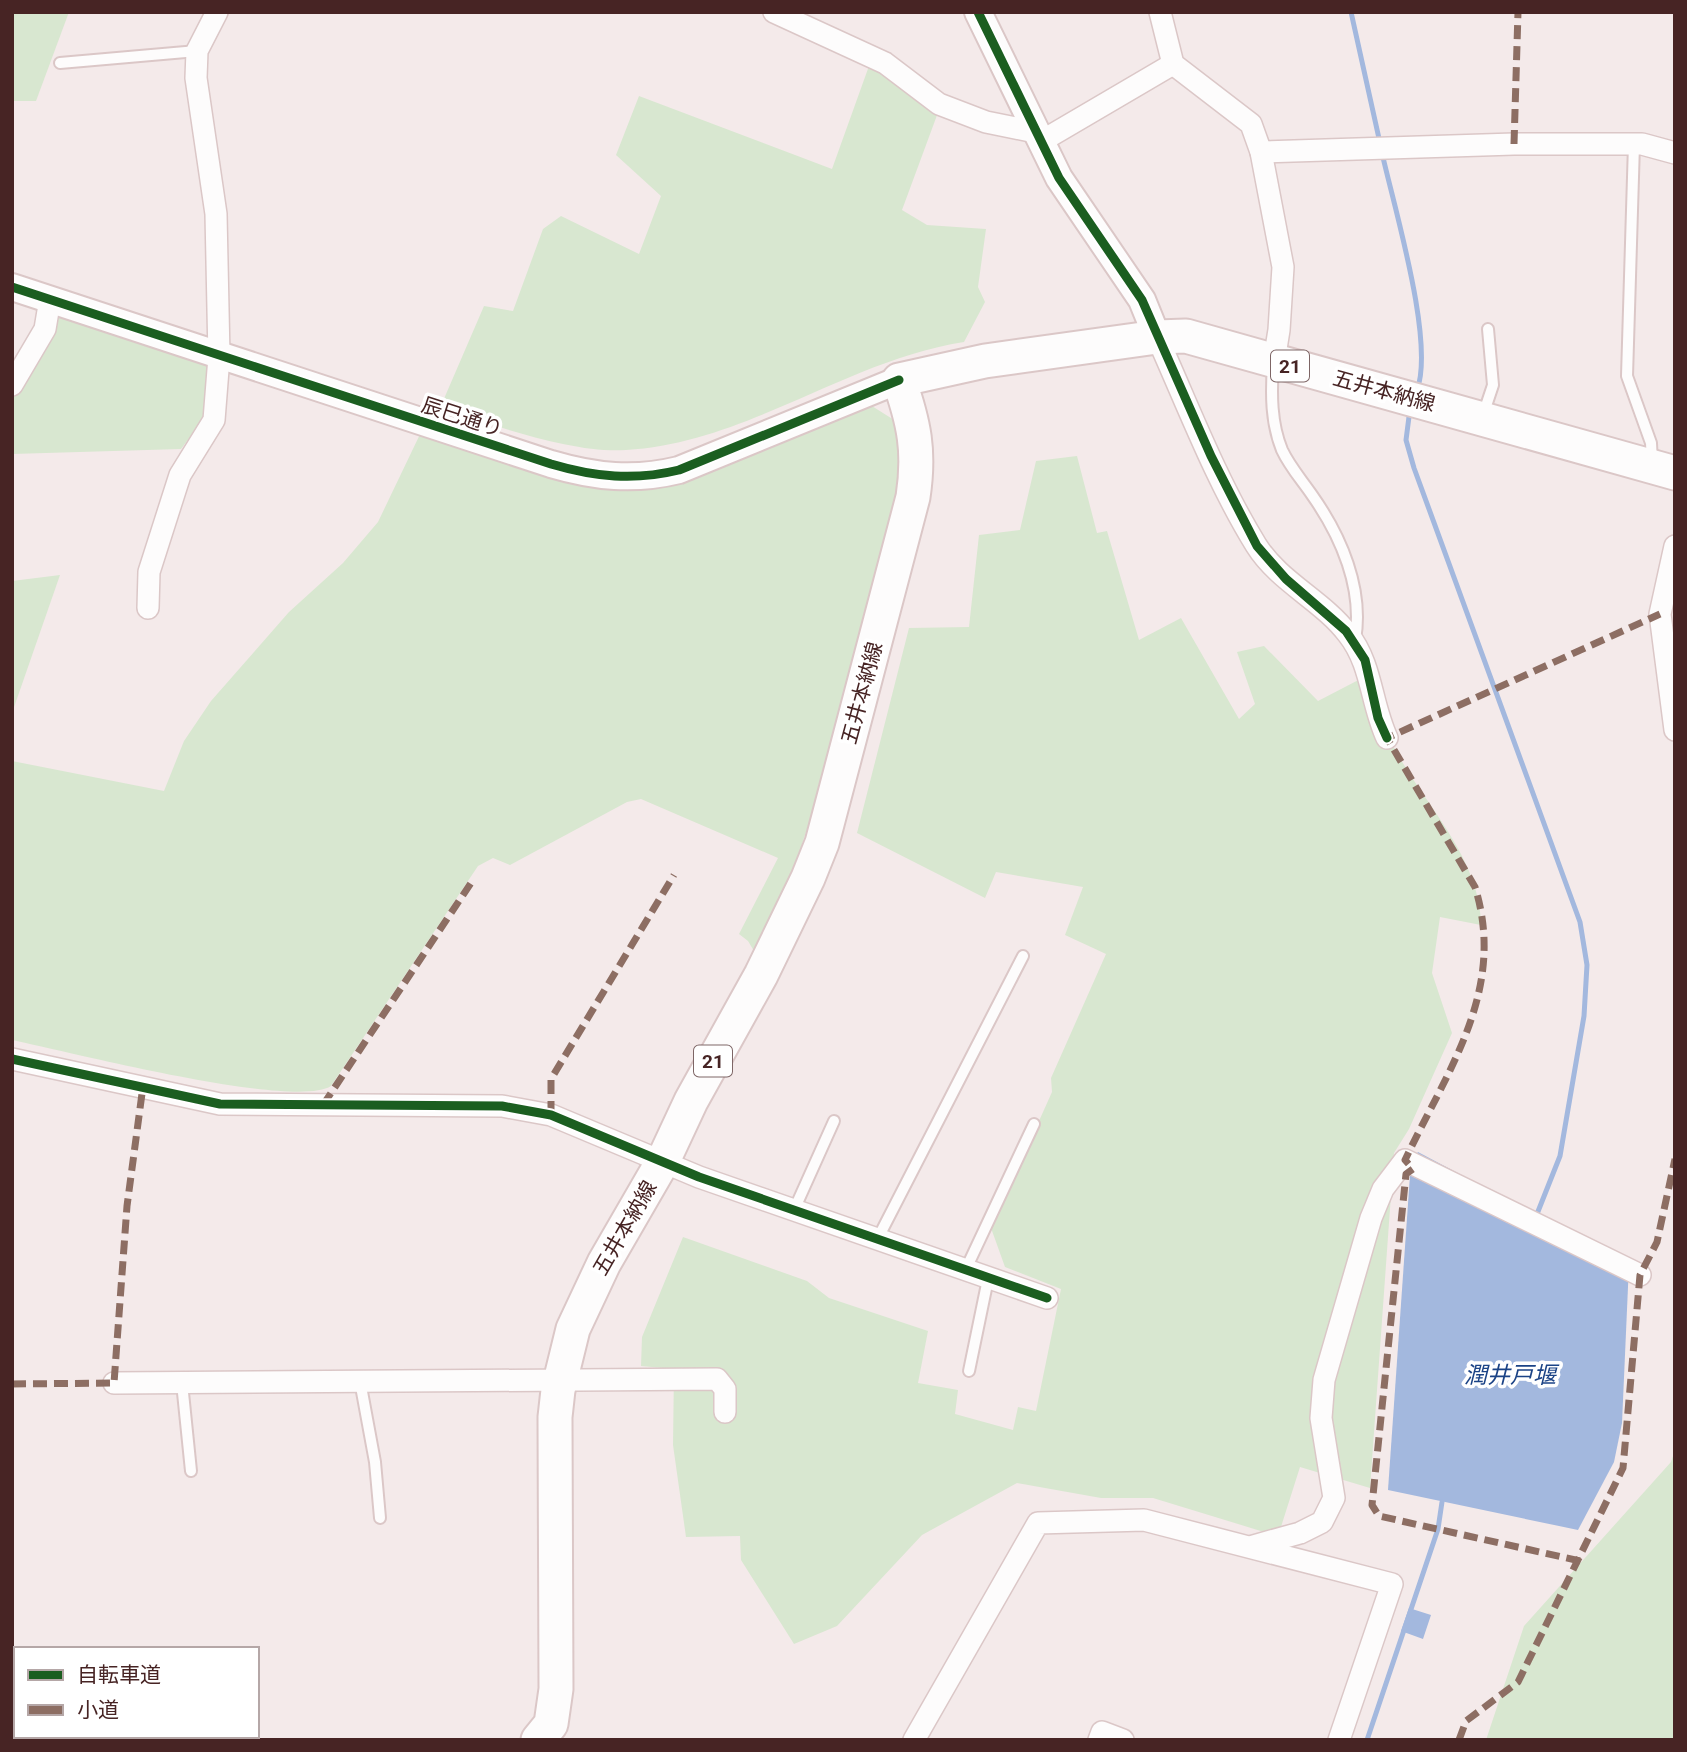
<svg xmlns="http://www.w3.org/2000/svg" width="1687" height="1752" font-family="Roboto,'Noto Sans JP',sans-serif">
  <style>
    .green { fill: #d8e7d0 }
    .water { fill: #a3b8de }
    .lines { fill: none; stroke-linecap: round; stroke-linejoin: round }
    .stream { stroke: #a3b8de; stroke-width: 5 }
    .service-casing { stroke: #dbc7c7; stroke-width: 14 }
    .minor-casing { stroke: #dbc7c7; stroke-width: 24 }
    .tertiary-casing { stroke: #dbc7c7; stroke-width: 30 }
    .primary-casing { stroke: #dbc7c7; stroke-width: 37 }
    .service { stroke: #fdfcfc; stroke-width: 10 }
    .minor { stroke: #fdfcfc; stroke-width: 21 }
    .tertiary { stroke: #fdfcfc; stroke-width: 26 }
    .primary { stroke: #fdfcfc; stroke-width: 33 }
    .quiet { stroke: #8d6e63; stroke-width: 7; stroke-dasharray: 14 7; stroke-linecap: butt }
    .cycleway-casing { stroke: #fff; stroke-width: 13 }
    .cycleway { stroke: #1b5e20; stroke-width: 9 }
    .labels { text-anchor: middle; stroke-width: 7; stroke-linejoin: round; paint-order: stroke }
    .shield { fill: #fff; stroke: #7e6666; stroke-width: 2 }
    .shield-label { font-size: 19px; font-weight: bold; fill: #472424 }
    .street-label { font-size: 21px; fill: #472424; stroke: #fff }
    .water-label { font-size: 23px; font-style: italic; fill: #1b4386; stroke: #fff }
  </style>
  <rect width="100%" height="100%" fill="#f4eaea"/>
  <g class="green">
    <path d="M 12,12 L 69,12 L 36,101 L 12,101 Z"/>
    <path d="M 874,52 L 943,99 L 902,210 L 927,225 L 986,229 L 978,287 L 985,302 L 964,342 C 847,360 747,443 626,450 C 574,454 490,424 440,408 L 484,306 L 513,311 L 543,229 L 561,216 L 639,254 L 661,196 L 616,155 L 639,96 L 832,169 Z"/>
    <path d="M 56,310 L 221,364 L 202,432 L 193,433 L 181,449 L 12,454 L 12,393 Z"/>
    <path d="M 864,401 L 902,425 L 902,481 L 823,779 L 794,869 L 754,951 L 748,941 L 739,934 L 778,858 L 641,799 L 627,802 L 510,865 L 493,858 L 478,866 L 331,1086 C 294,1110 66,1051 12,1040 L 12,761 L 164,791 L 184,741 L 211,701 L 289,612 L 343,563 L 378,522 L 423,428 L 600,483 Z"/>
    <path d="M 1077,456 L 1097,533 L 1107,531 L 1139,640 L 1181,618 L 1239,719 L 1255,704 L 1237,652 L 1264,646 L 1318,701 L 1370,674 C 1376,692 1379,713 1386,731 C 1414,796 1480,851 1481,925 L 1440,917 L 1432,973 L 1452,1033 L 1409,1129 L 1394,1153 L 1370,1488 L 1300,1467 L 1280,1530 L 1274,1535 L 1153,1498 L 1101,1498 L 1017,1483 L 922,1535 L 837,1626 L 794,1644 L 741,1560 L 740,1536 L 686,1537 L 673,1445 L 674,1369 L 641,1366 L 642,1337 L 683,1237 L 807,1281 L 829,1298 L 928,1331 L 918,1383 L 958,1390 L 955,1414 L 1013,1430 L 1018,1407 L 1036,1411 L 1061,1289 L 1005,1267 L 991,1228 L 1052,1092 L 1051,1078 L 1106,954 L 1065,935 L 1083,887 L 996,872 L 985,898 L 857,833 L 909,628 L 969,627 L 979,535 L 1020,530 L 1036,461 Z"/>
    <path d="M 60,575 L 12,713 L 12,581 Z"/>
    <path d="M 1675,1450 L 1675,1740 L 1486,1740 L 1524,1626 L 1671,1462 Z"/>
  </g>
  <g class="water">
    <path d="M 1418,1152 L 1629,1264 L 1622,1423 L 1614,1462 L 1578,1530 L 1388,1490 L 1411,1161 Z"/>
    <path d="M 1409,1608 L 1431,1615 L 1423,1639 L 1401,1631 Z"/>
  </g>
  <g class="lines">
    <g class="stream">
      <path d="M 1351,12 L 1380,143"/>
      <path d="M 1382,153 C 1394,207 1435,342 1417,390"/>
      <path d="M 1410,409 L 1406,440 L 1414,468 L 1580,922 L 1587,965 L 1584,1016 L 1560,1156 L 1537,1214"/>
      <path d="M 1367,1740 L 1438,1529 L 1442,1502"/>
    </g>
    <g class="service-casing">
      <g id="service">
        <path d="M 60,63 L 197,51"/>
        <path d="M 1634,144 L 1627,376 L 1651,443 L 1652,462"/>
        <path d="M 1273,365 C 1271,394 1271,423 1282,450 C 1290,467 1301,479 1312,495 C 1341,536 1364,589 1355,640"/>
        <path d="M 1483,415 L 1493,385 L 1488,329"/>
        <path d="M 794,1210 L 834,1121"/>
        <path d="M 878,1238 L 1023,956"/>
        <path d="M 965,1271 L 1034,1124"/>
        <path d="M 969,1371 L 988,1279"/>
        <path d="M 360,1381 L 375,1462 L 380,1518"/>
        <path d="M 182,1383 L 191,1471"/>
      </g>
    </g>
    <g class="minor-casing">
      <g id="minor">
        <path d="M 774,12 L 885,63 L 939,104 L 986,122 L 1035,132"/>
        <path d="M 1160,12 L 1173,64 L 1251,124 L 1261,152 L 1283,267 L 1279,330 L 1274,361"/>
        <path d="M 1040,142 L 1173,64"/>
        <path d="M 1261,152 L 1514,144 L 1642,144 L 1675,153"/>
        <path d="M 1157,337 C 1188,406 1216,480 1256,545 C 1279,582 1322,600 1348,634 C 1372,664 1371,704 1387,738"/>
        <path d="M 12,385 L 45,329 L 50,299"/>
        <path d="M 1675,546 L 1660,614 L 1675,730"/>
        <path d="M 148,608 L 149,572 L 180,475 L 214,420 L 219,357 L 216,214 L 196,78 L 197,51 L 217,12"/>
        <path d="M 12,1059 L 220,1104 L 502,1106 L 551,1115 L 699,1177 L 1047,1298"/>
        <path d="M 114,1383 L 717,1379 L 725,1389 L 725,1412"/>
        <path d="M 1253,1546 L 1300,1533 L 1322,1522 L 1334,1498 L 1321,1418 L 1324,1380 L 1371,1218 L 1383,1189 L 1405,1160 L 1640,1275"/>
        <path d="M 914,1740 L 1038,1523 L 1144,1520 L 1392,1584 L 1339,1740"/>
        <path d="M 1099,1740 L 1102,1732 L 1123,1740"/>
      </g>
    </g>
    <g class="tertiary-casing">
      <g id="tertiary">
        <path d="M 978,12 L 1059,178 L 1142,300 L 1157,337"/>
        <path d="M 12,287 L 551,464 C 595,477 634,481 679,470 L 899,380"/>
      </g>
    </g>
    <g class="primary-casing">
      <path id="primary" d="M 538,1740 L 551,1724 L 556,1689 L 555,1417 L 558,1390 L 573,1329 L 604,1263 L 663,1161 L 691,1101 L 761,975 L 808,878 L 822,843 L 913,497 C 920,451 914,423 899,380 L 985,361 L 1157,337 L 1186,336 L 1675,473"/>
    </g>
    <use href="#service" class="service"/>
    <use href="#minor" class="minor"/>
    <use href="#tertiary" class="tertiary"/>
    <use href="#primary" class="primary"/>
    <g class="quiet">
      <path d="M 1514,144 L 1518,12"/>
      <path d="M 323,1105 L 471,883"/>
      <path d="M 551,1115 L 551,1079 L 674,875"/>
      <path d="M 12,1384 L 114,1383 L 127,1206 L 143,1086"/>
      <path d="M 1580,1561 L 1379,1516 L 1372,1505 L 1406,1174 L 1413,1169 L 1405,1160 C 1448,1069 1507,990 1475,887 L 1387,738 L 1660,614"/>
      <path d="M 1459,1740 L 1466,1721 L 1518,1682 L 1623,1468 L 1640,1275 L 1657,1242 L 1675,1159"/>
    </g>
    <g class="cycleway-casing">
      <g id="cycleway">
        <path d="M 978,12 L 1059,178 L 1142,300 L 1211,456 L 1257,546 L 1286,579 L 1346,631 L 1365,660 L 1378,718 L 1387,738"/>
        <path d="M 12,287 L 551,464 C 595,477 634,481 679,470 L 899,380"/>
        <path d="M 12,1059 L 220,1104 L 502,1106 L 551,1115 L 699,1177 L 1047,1298"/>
      </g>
    </g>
    <use href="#cycleway" class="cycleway"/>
  </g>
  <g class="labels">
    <g class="shield">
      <rect x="1271" y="350.5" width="38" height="31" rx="5"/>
      <rect x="694" y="1045.5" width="38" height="31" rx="5"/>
    </g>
    <g class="shield-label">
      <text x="1290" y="373">21</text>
      <text x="713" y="1068">21</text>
    </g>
    <g class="street-label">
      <text transform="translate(1384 391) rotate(15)" y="7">五井本納線</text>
      <text transform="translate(462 417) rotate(18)" y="7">辰巳通り</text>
      <text transform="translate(862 693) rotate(-75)" y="7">五井本納線</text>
      <text transform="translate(625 1228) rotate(-60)" y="7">五井本納線</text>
    </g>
    <g class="water-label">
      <text x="1510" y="1383">潤井戸堰</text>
    </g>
  </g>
  <rect width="1687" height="1752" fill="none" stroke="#472424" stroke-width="28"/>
  <rect x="14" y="1647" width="245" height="91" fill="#ffffff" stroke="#b5a7a7" stroke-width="2"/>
  <rect x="28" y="1670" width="35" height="10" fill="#1b5e20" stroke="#b5a7a7" stroke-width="2"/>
  <text x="77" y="1682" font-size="21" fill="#472424">自転車道</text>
  <rect x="28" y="1705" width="35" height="10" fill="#8d6e63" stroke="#b5a7a7" stroke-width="2"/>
  <text x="77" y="1717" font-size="21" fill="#472424">小道</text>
</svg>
